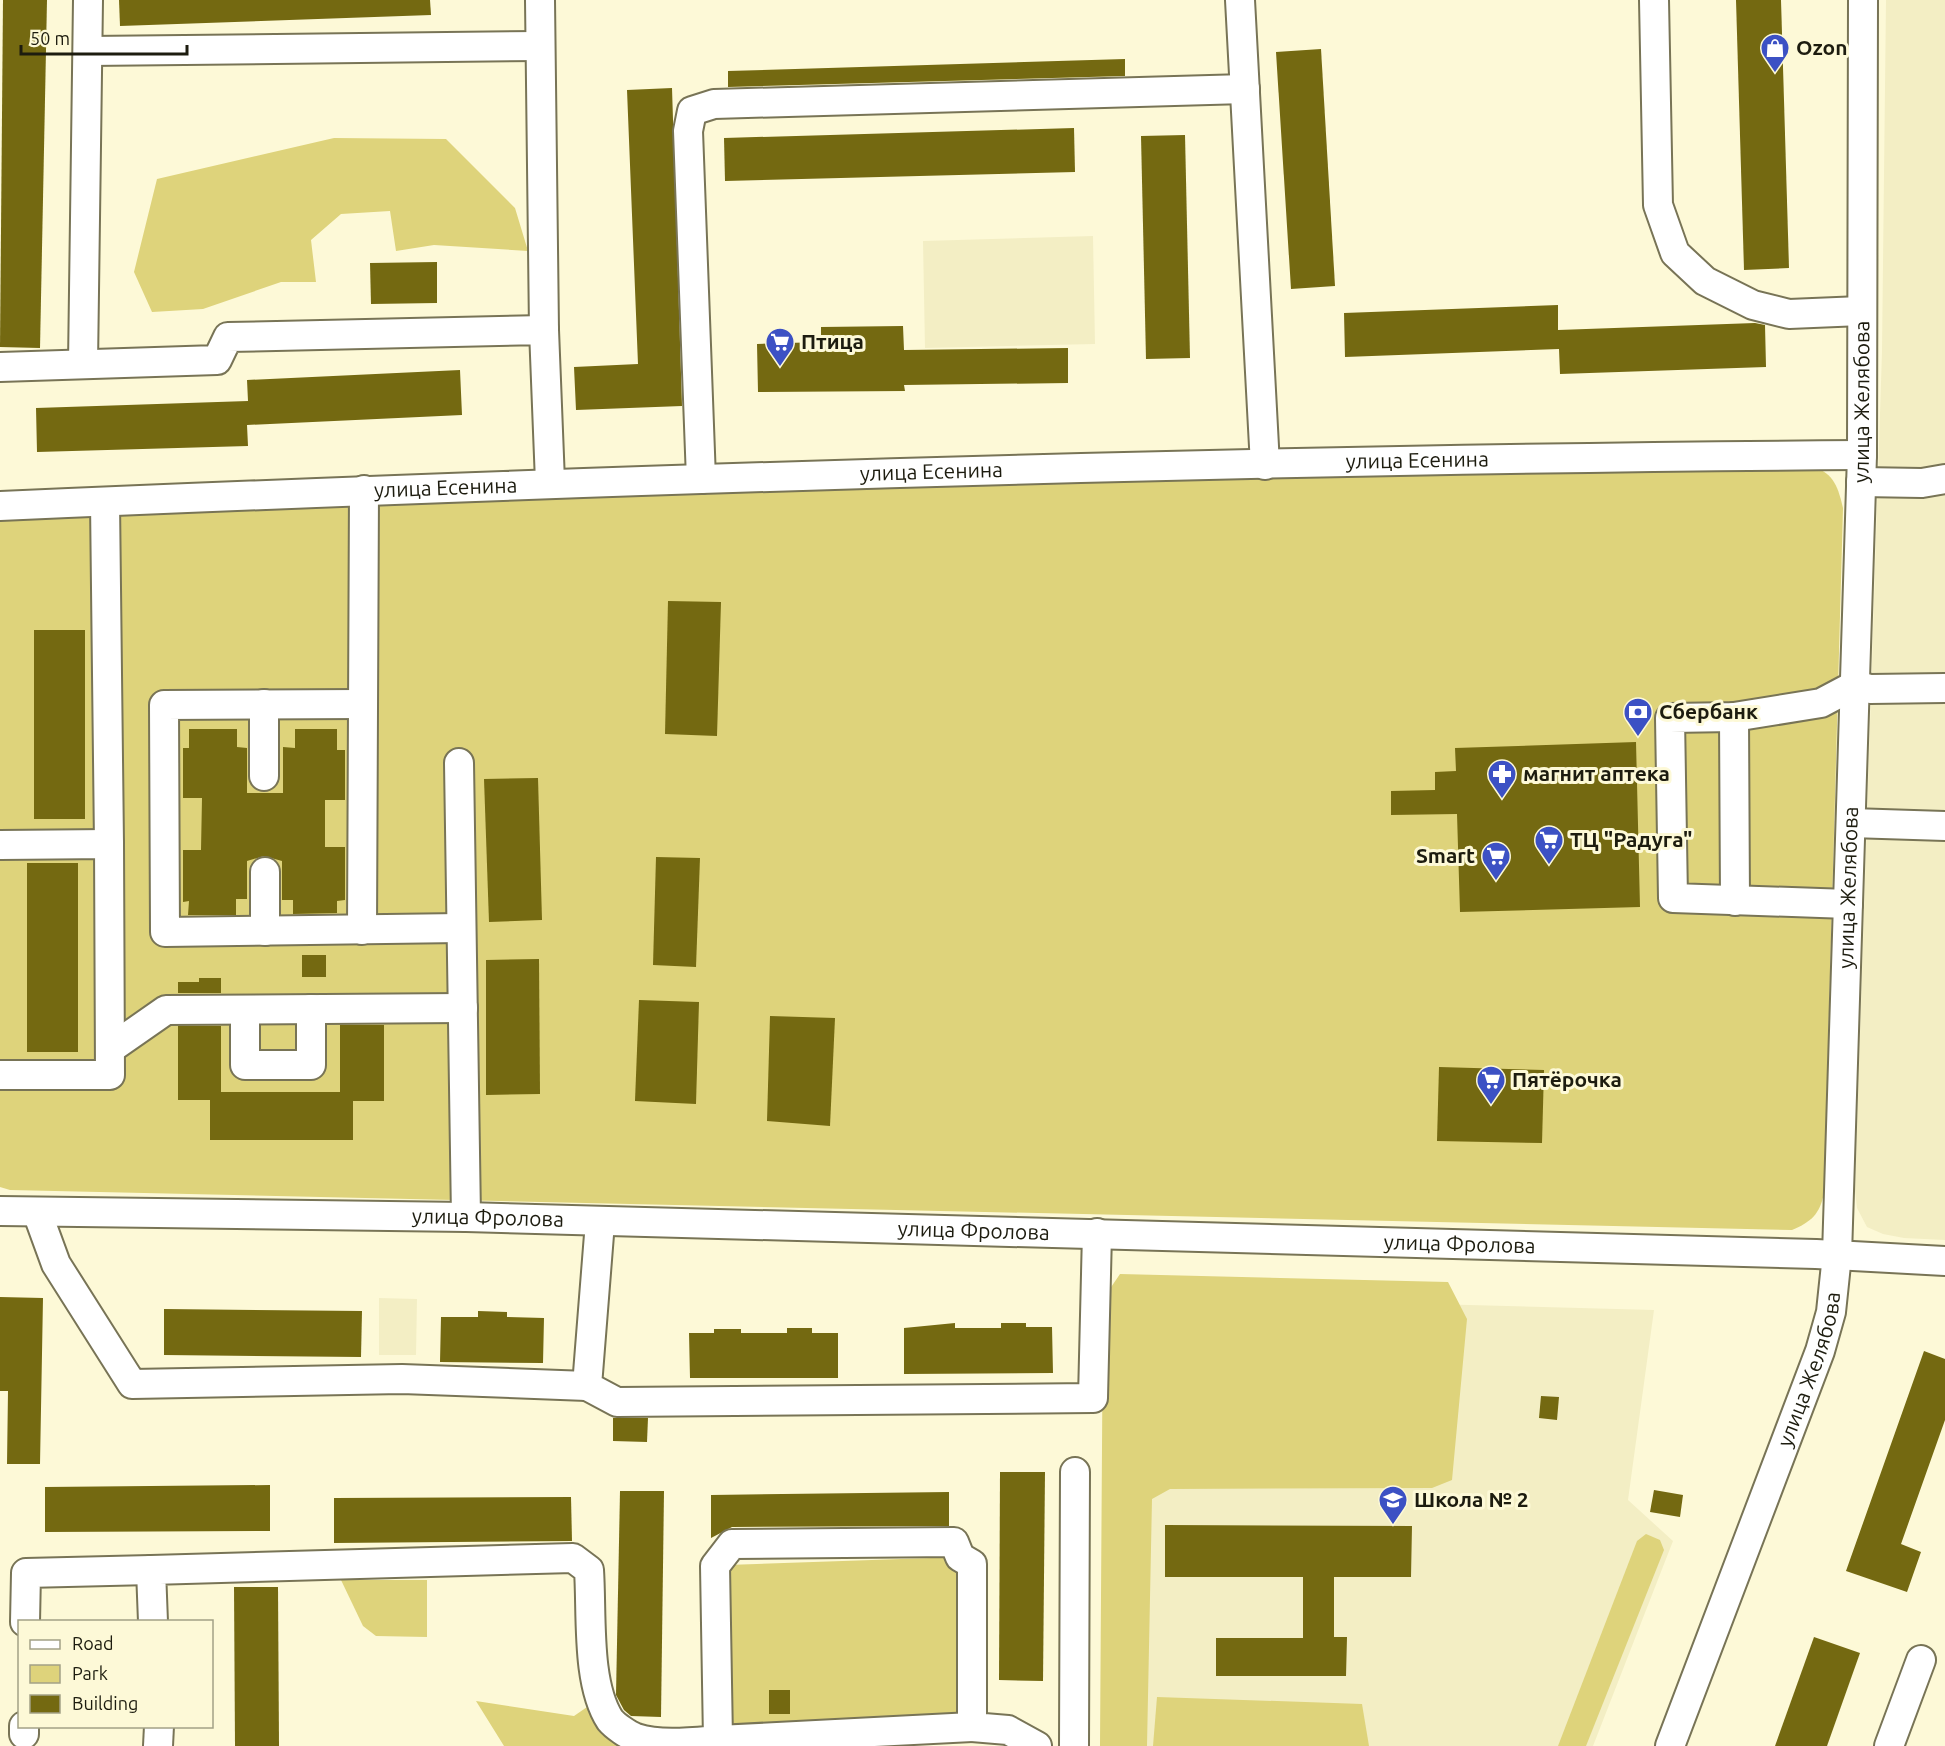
<svg xmlns="http://www.w3.org/2000/svg" width="1945" height="1746" font-family="Ubuntu,sans-serif">
  <style>
    .built { fill: #f3eec4 }
    .green { fill: #ded37b }
    .building { fill: #746911 }
    .lines { fill: none; stroke-linecap: round; stroke-linejoin: round }
    .minor-casing { stroke: #787456; stroke-width: 32 }
    .minor { stroke: #fff; stroke-width: 28 }
    .labels { text-anchor: middle; stroke-width: 6; stroke-linejoin: round; paint-order: stroke }
    .poi-label { font-size: 21px; font-weight: bold; fill: #1d1c0f; stroke: #fdf9d7; text-anchor: start }
    .street-label { font-size: 21px; fill: #1d1c0f; stroke: #fdf9d7 }
  </style>
  <rect width="100%" height="100%" fill="#fdf9d7"/>
  <g class="built">
    <path d="M 1886,0 L 1945,0 L 1945,1240 L 1904,1238 L 1883,1234 L 1867,1227 L 1857,1208 L 1855,1191 L 1882,352 Z"/>
    <path d="M 1093,236 L 1095,344 L 925,348 L 923,241 Z"/>
    <path d="M 1135,1296 L 1654,1310 L 1628,1500 L 1673,1541 L 1593,1746 L 1126,1746 Z"/>
    <path d="M 379,1298 L 417,1299 L 416,1355 L 379,1355 Z"/>
  </g>
  <g class="green">
    <path d="M 334,138 L 446,139 L 515,208 L 528,251 L 434,245 L 396,251 L 390,211 L 341,214 L 311,240 L 316,282 L 281,282 L 203,309 L 152,312 L 134,272 L 157,179 Z"/>
    <path d="M 1808,464 C 1833,473 1837,483 1843,508 L 1824,1193 C 1820,1214 1811,1222 1792,1230 L 10,1190 L 0,1187 L 0,520 L 4,518 L 981,481 Z"/>
    <path d="M 1120,1274 L 1448,1282 L 1467,1319 L 1452,1480 L 1432,1488 L 1170,1489 L 1152,1499 L 1147,1746 L 1100,1746 L 1103,1299 Z"/>
    <path d="M 1646,1534 L 1660,1540 L 1664,1550 L 1586,1746 L 1558,1746 L 1637,1541 Z"/>
    <path d="M 960,1557 L 966,1717 L 732,1726 L 727,1565 Z"/>
    <path d="M 341,1580 L 427,1580 L 427,1637 L 376,1636 L 363,1626 Z"/>
    <path d="M 1157,1697 L 1362,1704 L 1369,1746 L 1153,1746 Z"/>
    <path d="M 476,1701 L 574,1716 L 590,1705 L 629,1746 L 504,1746 Z"/>
  </g>
  <g class="building">
    <path d="M 3,0 L 47,0 L 40,348 L 0,347 Z"/>
    <path d="M 119,0 L 430,0 L 431,15 L 120,26 Z"/>
    <path d="M 1736,0 L 1781,0 L 1789,268 L 1744,270 Z"/>
    <path d="M 1321,49 L 1335,286 L 1291,289 L 1276,52 Z"/>
    <path d="M 1125,59 L 1125,76 L 728,87 L 728,71 Z"/>
    <path d="M 672,88 L 682,406 L 576,410 L 574,367 L 638,364 L 627,90 Z"/>
    <path d="M 1074,128 L 1075,172 L 725,181 L 724,138 Z"/>
    <path d="M 1185,135 L 1190,358 L 1146,359 L 1141,136 Z"/>
    <path d="M 437,262 L 437,303 L 371,304 L 370,263 Z"/>
    <path d="M 1558,305 L 1558,330 L 1755,323 L 1765,325 L 1766,367 L 1560,374 L 1559,349 L 1345,357 L 1344,313 Z"/>
    <path d="M 903,326 L 904,350 L 1068,348 L 1068,383 L 904,385 L 905,391 L 758,392 L 757,344 L 821,342 L 821,327 Z"/>
    <path d="M 460,370 L 462,415 L 247,425 L 248,446 L 37,452 L 36,408 L 248,401 L 247,380 Z"/>
    <path d="M 668,601 L 721,602 L 717,736 L 665,734 Z"/>
    <rect x="34" y="630" width="51" height="189"/>
    <path d="M 189,729 L 237,729 L 237,747 L 247,748 L 247,793 L 283,793 L 283,747 L 295,748 L 295,729 L 337,729 L 337,750 L 345,750 L 345,800 L 325,800 L 325,847 L 345,847 L 345,900 L 337,901 L 337,913 L 293,914 L 293,900 L 282,900 L 282,861 L 264,856 L 247,861 L 247,899 L 236,899 L 236,915 L 188,915 L 189,901 L 183,902 L 183,850 L 201,850 L 202,798 L 183,798 L 183,748 L 189,748 Z"/>
    <path d="M 1636,742 L 1640,907 L 1460,912 L 1457,814 L 1391,815 L 1391,791 L 1435,790 L 1435,772 L 1456,771 L 1455,748 Z"/>
    <path d="M 538,778 L 542,920 L 489,922 L 484,779 Z"/>
    <path d="M 656,857 L 700,858 L 696,967 L 653,965 Z"/>
    <rect x="27" y="863" width="51" height="189"/>
    <rect x="302" y="955" width="24" height="22"/>
    <path d="M 539,959 L 540,1094 L 486,1095 L 486,960 Z"/>
    <path d="M 199,978 L 221,978 L 221,993 L 178,993 L 178,982 L 199,982 Z"/>
    <path d="M 639,1000 L 699,1002 L 696,1104 L 635,1101 Z"/>
    <path d="M 770,1016 L 835,1018 L 830,1126 L 767,1121 Z"/>
    <path d="M 340,1025 L 384,1025 L 384,1101 L 353,1101 L 353,1140 L 210,1140 L 210,1100 L 178,1100 L 178,1026 L 221,1026 L 221,1092 L 340,1092 Z"/>
    <path d="M 1439,1067 L 1544,1070 L 1542,1143 L 1437,1141 Z"/>
    <path d="M 0,1297 L 43,1298 L 40,1464 L 7,1464 L 8,1391 L 0,1391 Z"/>
    <path d="M 164,1309 L 362,1311 L 361,1357 L 164,1355 Z"/>
    <path d="M 478,1311 L 507,1312 L 507,1317 L 544,1318 L 543,1363 L 440,1362 L 441,1317 L 478,1317 Z"/>
    <path d="M 955,1323 L 955,1328 L 1001,1328 L 1001,1323 L 1026,1323 L 1026,1327 L 1052,1327 L 1053,1373 L 904,1374 L 904,1328 Z"/>
    <path d="M 787,1328 L 812,1328 L 812,1333 L 838,1333 L 838,1378 L 690,1378 L 689,1333 L 714,1333 L 714,1329 L 741,1329 L 741,1333 L 787,1333 Z"/>
    <path d="M 1924,1351 L 1945,1359 L 1945,1420 L 1901,1544 L 1921,1552 L 1907,1592 L 1846,1571 Z"/>
    <path d="M 1541,1396 L 1559,1397 L 1557,1420 L 1539,1418 Z"/>
    <path d="M 613,1418 L 648,1418 L 647,1442 L 613,1441 Z"/>
    <path d="M 1000,1472 L 1045,1472 L 1043,1681 L 999,1680 Z"/>
    <path d="M 270,1485 L 270,1531 L 45,1532 L 45,1487 Z"/>
    <path d="M 1654,1490 L 1683,1495 L 1680,1517 L 1650,1512 Z"/>
    <path d="M 620,1491 L 664,1491 L 661,1717 L 631,1716 L 624,1710 L 616,1695 Z"/>
    <path d="M 949,1492 L 949,1526 L 732,1527 L 711,1538 L 711,1495 Z"/>
    <path d="M 571,1497 L 572,1541 L 334,1543 L 334,1498 Z"/>
    <path d="M 1165,1525 L 1412,1526 L 1411,1577 L 1334,1577 L 1334,1637 L 1347,1637 L 1346,1676 L 1216,1676 L 1216,1638 L 1303,1638 L 1303,1577 L 1165,1577 Z"/>
    <path d="M 234,1587 L 278,1587 L 279,1746 L 235,1746 Z"/>
    <path d="M 1814,1637 L 1860,1653 L 1827,1746 L 1775,1746 Z"/>
    <rect x="769" y="1690" width="21" height="24"/>
  </g>
  <g class="lines">
    <g class="minor-casing">
      <g id="minor">
        <path d="M 540,0 L 544,330"/>
        <path d="M 1240,0 L 1265,465"/>
        <path d="M 1654,0 L 1658,205 L 1675,253 L 1705,281 L 1753,305 L 1789,314 L 1861,311"/>
        <path d="M 89,51 L 540,46"/>
        <path d="M 83,364 L 88,0"/>
        <path d="M 0,367 L 217,360 L 228,337 L 544,330 L 550,482"/>
        <path d="M 701,479 L 688,131 L 692,111 L 714,104 L 1245,89"/>
        <path d="M 1861,482 L 1922,483 L 1945,479"/>
        <path d="M 105,502 L 109,844"/>
        <path id="s1" d="M 0,506 C 620,479 1241,459 1862,455"/>
        <path d="M 264,704 L 264,776"/>
        <path d="M 363,704 L 164,705 L 165,932 L 461,928"/>
        <path d="M 1734,717 L 1735,901"/>
        <path d="M 459,763 L 466,1217"/>
        <path d="M 1851,823 L 1945,826"/>
        <path d="M 0,845 L 109,844 L 110,1075 L 0,1075"/>
        <path d="M 265,872 L 265,931"/>
        <path d="M 1848,904 L 1673,898 L 1670,718 L 1734,717 L 1821,703 L 1855,685 L 1870,689 L 1945,688"/>
        <path d="M 362,930 L 364,490"/>
        <path d="M 245,1010 L 245,1065 L 311,1065 L 311,1009"/>
        <path d="M 110,1049 L 166,1010 L 463,1008"/>
        <path id="s2" d="M 0,1211 L 466,1217 L 1816,1254 L 1945,1261"/>
        <path d="M 37,1212 L 56,1264 L 132,1384 L 402,1379 L 587,1386"/>
        <path d="M 600,1222 L 587,1386 L 617,1402 L 1093,1398 L 1097,1233"/>
        <path d="M 25,1622 L 26,1573 L 151,1570"/>
        <path d="M 153,1622 L 151,1570 L 573,1558 L 589,1570 C 592,1614 586,1683 610,1720 C 615,1726 628,1735 636,1738 C 660,1746 693,1742 718,1740 L 715,1566 L 732,1544 L 954,1542 L 960,1557 L 972,1564 L 972,1727 L 1008,1730 L 1037,1746"/>
        <path d="M 24,1734 L 24,1726"/>
        <path d="M 718,1740 L 972,1727"/>
        <path d="M 158,1746 L 159,1726"/>
        <path d="M 1074,1746 L 1075,1472"/>
        <path id="s3" d="M 1670,1746 L 1820,1351 L 1831,1312 L 1837,1255 L 1862,455 L 1863,0"/>
        <path d="M 1889,1746 L 1921,1660"/>
      </g>
    </g>
    <use href="#minor" class="minor"/>
  </g>
  <defs>
    <g id="shop-pin" transform="scale(1.5)"><path d="M0 17L-7.5 6A9.5 9.5 0 1 1 7.5 6Z" fill="#3c51c4" stroke="#fdf9d7"/><path d="M-5-2.5h2.3a2.7 3.5 0 0 1 5.4 0H5L5.5 6h-11ZM-1.5-2.5h3a1.5 2.3 0 0 0-3 0Z" fill="#fff"/></g>
    <g id="supermarket-pin" transform="scale(1.5)"><path d="M0 17L-7.5 6A9.5 9.5 0 1 1 7.5 6Z" fill="#3c51c4" stroke="#fdf9d7"/><path d="M-6-5.5h2.5l.6 2H6L4.5 2H-2.5L-4.4-4H-6ZM-1.5 3.2a1.3 1.3 0 1 0 .1 0ZM3 3.2a1.3 1.3 0 1 0 .1 0Z" fill="#fff"/></g>
    <g id="bank-pin" transform="scale(1.5)"><path d="M0 17L-7.5 6A9.5 9.5 0 1 1 7.5 6Z" fill="#3c51c4" stroke="#fdf9d7"/><path d="M-6-4H6V4H-6ZM0-2.3a2.3 2.3 0 1 0 0 4.6a2.3 2.3 0 1 0 0-4.6Z" fill="#fff"/></g>
    <g id="pharmacy-pin" transform="scale(1.5)"><path d="M0 17L-7.5 6A9.5 9.5 0 1 1 7.5 6Z" fill="#3c51c4" stroke="#fdf9d7"/><path d="M-2-6h4v4h4v4h-4v4h-4v-4h-4v-4h4Z" fill="#fff"/></g>
    <g id="school-pin" transform="scale(1.5)"><path d="M0 17L-7.5 6A9.5 9.5 0 1 1 7.5 6Z" fill="#3c51c4" stroke="#fdf9d7"/><path d="M0-5L7-2L0 1L-7-2ZM-4 1L0 2.5L4 1V4Q0 6-4 4Z" fill="#fff"/></g>
  </defs>
  <g fill-rule="evenodd">
    <use href="#shop-pin" x="1775" y="48"/>
    <use href="#supermarket-pin" x="780" y="342"/>
    <use href="#bank-pin" x="1638" y="712"/>
    <use href="#pharmacy-pin" x="1502" y="774"/>
    <use href="#supermarket-pin" x="1549" y="840"/>
    <use href="#supermarket-pin" x="1496" y="856"/>
    <use href="#supermarket-pin" x="1491" y="1080"/>
    <use href="#school-pin" x="1393" y="1500"/>
  </g>
  <g class="labels">
    <g class="poi-label">
      <text x="1796" y="55">Ozon</text>
      <text x="801" y="349">Птица</text>
      <text x="1659" y="719">Сбербанк</text>
      <text x="1523" y="781">магнит аптека</text>
      <text x="1570" y="847">ТЦ "Радуга"</text>
      <text x="1475" y="863" text-anchor="end">Smart</text>
      <text x="1512" y="1087">Пятёрочка</text>
      <text x="1414" y="1507">Школа № 2</text>
    </g>
    <g class="street-label">
      <text dy="7" stroke="none"><textPath href="#s3" startOffset="1374">улица Желябова</textPath></text>
      <text dy="7" stroke="none"><textPath href="#s1" startOffset="1418">улица Есенина</textPath></text>
      <text dy="7" stroke="none"><textPath href="#s1" startOffset="932">улица Есенина</textPath></text>
      <text dy="7" stroke="none"><textPath href="#s1" startOffset="446">улица Есенина</textPath></text>
      <text dy="7" stroke="none"><textPath href="#s3" startOffset="888">улица Желябова</textPath></text>
      <text dy="7" stroke="none"><textPath href="#s2" startOffset="488">улица Фролова</textPath></text>
      <text dy="7" stroke="none"><textPath href="#s2" startOffset="974">улица Фролова</textPath></text>
      <text dy="7" stroke="none"><textPath href="#s2" startOffset="1460">улица Фролова</textPath></text>
      <text dy="7" stroke="none"><textPath href="#s3" startOffset="402">улица Желябова</textPath></text>
    </g>
  </g>
  <rect x="18" y="1620" width="195" height="108" fill="#fdf9d7" stroke="#a3a187" stroke-width="1.5"/>
  <rect x="30" y="1640" width="30" height="9" fill="#ffffff" stroke="#a3a187" stroke-width="1.5"/>
  <text x="72" y="1650" font-size="18" fill="#1d1c0f">Road</text>
  <rect x="30" y="1665" width="30" height="18" fill="#ded37b" stroke="#a3a187" stroke-width="1.5"/>
  <text x="72" y="1680" font-size="18" fill="#1d1c0f">Park</text>
  <rect x="30" y="1695" width="30" height="18" fill="#746911" stroke="#a3a187" stroke-width="1.5"/>
  <text x="72" y="1710" font-size="18" fill="#1d1c0f">Building</text>
  <path d="M21 45v9h166v-9" fill="none" stroke="#1d1c0f" stroke-width="3"/>
  <text x="30" y="45" font-size="18" fill="#1d1c0f" stroke="#fdf9d7" stroke-width="4.5" paint-order="stroke">50 m</text>
</svg>
